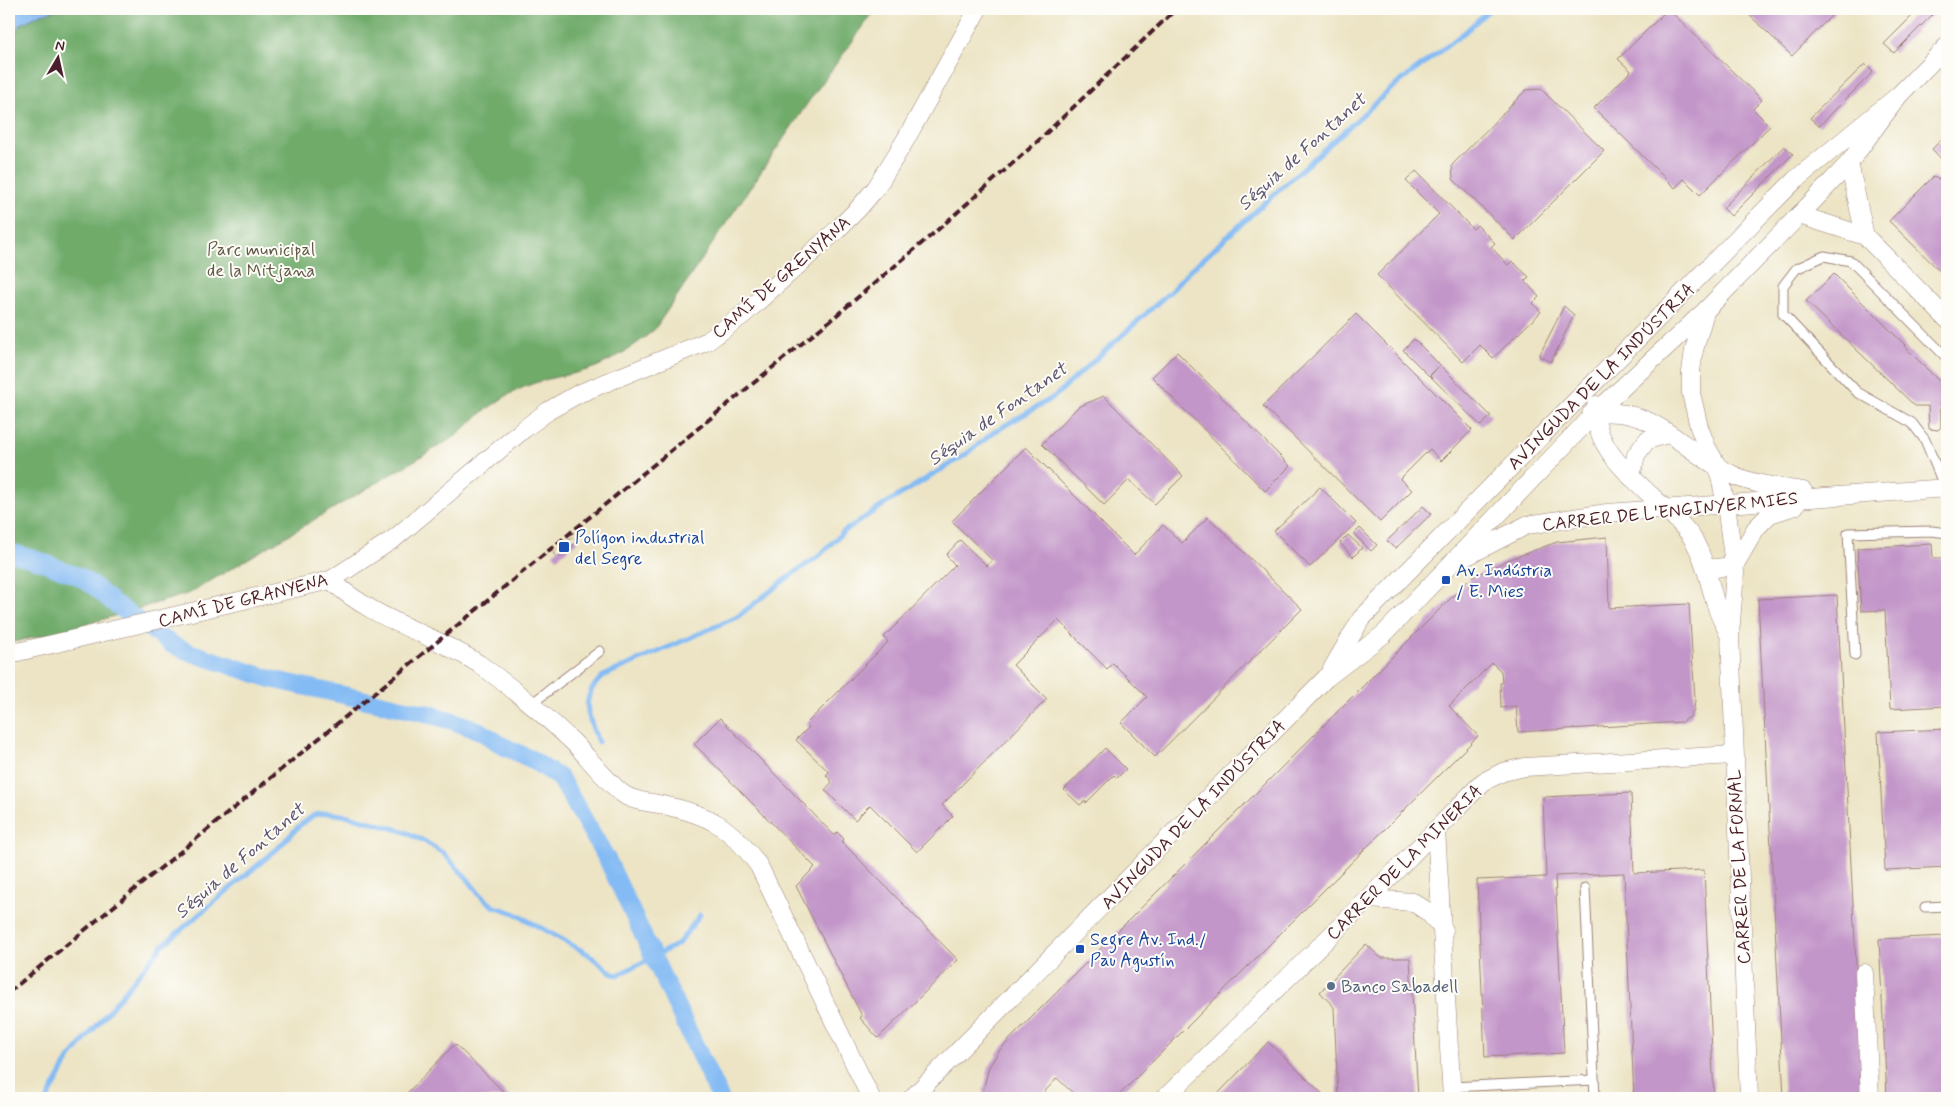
<svg xmlns="http://www.w3.org/2000/svg" width="1956" height="1107" font-family="Mynerve,sans-serif">
  <style>
    .forest { fill: #70ab6b; stroke: #5d654b }
    .water { fill: #84bbf4; stroke: #676d90 }
    .lines { fill: none; stroke-linecap: round; stroke-linejoin: round }
    .stream { stroke: #84bbf4; stroke-width: 5 }
    .canal { stroke: #84bbf4; stroke-width: 18 }
    .building { fill: #c396c9 }
    .lane-casing { stroke: #9b8278; stroke-width: 11 }
    .street-casing { stroke: #9b8278; stroke-width: 19 }
    .lane { stroke: #fff; stroke-width: 9 }
    .street { stroke: #fff; stroke-width: 18 }
    .rail { stroke: #4a1f2b; stroke-width: 4; stroke-dasharray: 8 4; stroke-linecap: butt }
    .transit-dot { fill: #1a4fb4; stroke: #fdfcf7; stroke-width: 2 }
    .service-dot { fill: #5c6f8a; stroke: #fdfcf7; stroke-width: 2 }
    .labels { text-anchor: middle; stroke-width: 4; stroke-linejoin: round; paint-order: stroke }
    .park-label { font-size: 18px; fill: #615947; stroke: #fdfcf7 }
    .street-label { font-size: 18px; fill: #4a1f2b; stroke: #fdfcf7 }
    .transit-label { font-size: 18px; fill: #164399; stroke: #fdfcf7; text-anchor: start }
    .service-label { font-size: 18px; fill: #4e5e75; stroke: #fdfcf7; text-anchor: start }
    .water-label { font-size: 19px; font-style: italic; fill: #5e5671; stroke: #fdfcf7 }
  </style>
  <rect width="100%" height="100%" fill="#fdfcf7"/>
  <filter id="ink" filterUnits="userSpaceOnUse"><feTurbulence type="fractalNoise" baseFrequency=".02" numOctaves="2"/><feDisplacementMap in="SourceGraphic" scale="10" xChannelSelector="R" yChannelSelector="G"/><feConvolveMatrix kernelMatrix="1 2 1 2 8 2 1 2 1" color-interpolation-filters="sRGB"/></filter>
  <filter id="wash" filterUnits="userSpaceOnUse"><feTurbulence type="fractalNoise" baseFrequency=".0096" numOctaves="4" result="noise"/><feDisplacementMap in="SourceGraphic" scale="20" xChannelSelector="R" yChannelSelector="G"/><feGaussianBlur stdDeviation="1.12" result="paint"/><feColorMatrix in="noise" values="0 0 0 0 0 0 0 0 0 0 0 0 0 0 0 0 0 1.4 0 .05"/><feComposite in="paint" operator="in"/></filter>
  <g filter="url(#wash)">
    <rect width="100%" height="100%" fill="#ece4c4"/>
    <path class="forest" d="M 59,9 L 876,9 L 809,101 L 654,330 C 636,345 617,358 596,367 C 575,375 553,376 532,384 C 503,394 478,415 456,436 L 190,593 L 68,630 L 9,643 L 9,40 L 21,24 L 41,14 Z"/>
    <path class="water" d="M 9,9 L 59,9 L 41,14 L 21,24 L 9,40 Z"/>
    <g class="lines">
      <g class="stream">
        <path d="M 598,742 C 588,714 578,699 603,676 L 737,617 L 795,572 L 818,557 L 843,532 L 885,504 L 965,455 L 994,432 L 1054,397 L 1172,290 L 1189,271 L 1392,88 L 1465,32 L 1490,9"/>
        <path d="M 48,1098 L 69,1059 L 163,945 L 278,848 L 299,826 L 314,815 L 328,813 L 349,816 L 403,831 L 424,841 L 443,853 L 466,877 L 480,895 L 493,906 L 514,913 L 550,933 L 588,954 L 613,974 L 618,975 L 678,944 L 700,915"/>
      </g>
      <path class="canal" d="M 9,552 L 40,561 L 78,576 L 95,587 L 111,601 L 171,644 L 189,652 L 271,679 L 425,713 L 453,721 L 480,731 L 503,746 L 531,759 L 560,778 L 607,859 L 720,1098"/>
    </g>
    <g id="blocks">
      <g class="building">
        <path d="M 1668,9 L 1762,100 L 1753,109 L 1770,126 L 1700,195 L 1684,179 L 1675,188 L 1594,108 L 1631,71 L 1618,59 Z"/>
        <path d="M 1743,9 L 1838,9 L 1792,56 Z"/>
        <path d="M 1919,9 L 1938,9 L 1894,53 L 1884,44 Z"/>
        <path d="M 1865,64 L 1873,72 L 1819,126 L 1810,118 Z"/>
        <path d="M 1541,89 L 1604,151 L 1515,240 L 1453,179 L 1452,165 L 1526,90 Z"/>
        <path d="M 1947,134 L 1947,165 L 1932,149 Z"/>
        <path d="M 1784,146 L 1793,154 L 1731,216 L 1723,208 Z"/>
        <path d="M 1416,171 L 1473,229 L 1477,225 L 1495,243 L 1491,247 L 1508,265 L 1512,261 L 1529,277 L 1525,281 L 1539,297 L 1533,303 L 1541,312 L 1493,358 L 1480,345 L 1463,362 L 1377,275 L 1439,214 L 1406,181 Z"/>
        <path d="M 1933,177 L 1947,183 L 1947,278 L 1889,221 Z"/>
        <path d="M 1834,274 L 1905,345 L 1904,346 L 1940,382 L 1941,427 L 1938,430 L 1929,429 L 1928,406 L 1915,406 L 1806,301 Z"/>
        <path d="M 1564,306 L 1574,315 L 1551,362 L 1539,356 Z"/>
        <path d="M 1356,314 L 1472,430 L 1441,461 L 1430,449 L 1400,479 L 1412,490 L 1380,522 L 1263,406 Z"/>
        <path d="M 1414,339 L 1491,416 L 1481,426 L 1430,376 L 1438,367 L 1429,376 L 1403,350 Z"/>
        <path d="M 1177,352 L 1290,466 L 1265,491 L 1152,377 Z"/>
        <path d="M 1104,396 L 1183,476 L 1155,504 L 1129,480 L 1104,505 L 1042,444 L 1078,407 Z"/>
        <path d="M 1026,447 L 1134,555 L 1163,525 L 1182,543 L 1208,517 L 1302,609 L 1155,757 L 1121,723 L 1147,697 L 1113,663 L 1107,669 L 1058,620 L 1013,665 L 1047,699 L 942,805 L 953,816 L 917,852 L 870,805 L 855,820 L 825,790 L 832,782 L 826,775 L 829,772 L 796,740 L 809,727 L 806,724 L 888,642 L 884,637 L 955,565 L 946,555 L 960,540 L 987,566 L 992,560 L 952,521 Z"/>
        <path d="M 1320,487 L 1356,523 L 1310,567 L 1274,531 Z"/>
        <path d="M 1423,506 L 1431,514 L 1395,549 L 1387,541 Z"/>
        <path d="M 1360,528 L 1377,545 L 1371,551 L 1354,534 Z"/>
        <path d="M 1348,535 L 1362,548 L 1353,557 L 1340,543 Z"/>
        <path d="M 573,537 L 577,542 L 557,558 L 553,553 Z"/>
        <path d="M 1607,537 L 1609,608 L 1689,604 L 1695,700 L 1694,709 L 1690,717 L 1682,722 L 1518,732 L 1516,706 L 1501,708 L 1500,683 L 1502,683 L 1501,671 L 1492,663 L 1449,706 L 1478,736 L 1116,1098 L 1078,1098 L 1057,1078 L 1039,1098 L 984,1098 L 983,1091 L 989,1067 L 999,1051 L 1014,1035 L 1471,578 L 1508,560 L 1557,542 Z"/>
        <path d="M 1932,544 L 1933,558 L 1947,558 L 1947,706 L 1890,709 L 1885,610 L 1861,611 L 1857,548 Z"/>
        <path d="M 1837,595 L 1863,1098 L 1784,1098 L 1758,599 Z"/>
        <path d="M 720,718 L 834,835 L 837,832 L 844,839 L 842,842 L 958,960 L 878,1038 L 860,1018 L 862,1016 L 796,886 L 815,867 L 694,744 Z"/>
        <path d="M 1947,729 L 1947,867 L 1885,870 L 1878,732 Z"/>
        <path d="M 1105,748 L 1126,769 L 1117,778 L 1114,775 L 1086,803 L 1085,801 L 1080,805 L 1064,790 Z"/>
        <path d="M 1631,793 L 1634,873 L 1704,870 L 1714,1098 L 1634,1098 L 1624,873 L 1555,876 L 1564,1053 L 1485,1057 L 1477,880 L 1546,877 L 1543,797 Z"/>
        <path d="M 1947,936 L 1947,1098 L 1887,1098 L 1879,939 Z"/>
        <path d="M 1366,944 L 1381,958 L 1410,958 L 1418,1098 L 1338,1098 L 1334,1007 L 1320,992 Z"/>
        <path d="M 1268,1042 L 1327,1098 L 1214,1098 Z"/>
        <path d="M 455,1044 L 510,1098 L 402,1098 Z"/>
      </g>
    </g>
  </g>
  <g filter="url(#ink)">
    <use href="#blocks" fill-opacity="0" stroke="#9b8278" stroke-width="1"/>
    <g class="lines">
      <g class="lane-casing">
        <g id="lane">
          <path d="M 1945,488 L 1925,440 L 1912,423 L 1857,392 L 1783,314 L 1783,286 L 1796,269 L 1824,256 L 1851,261 L 1947,358"/>
          <path d="M 1855,655 L 1848,533 L 1932,531 L 1947,533"/>
          <path d="M 530,705 L 600,651"/>
          <path d="M 1585,888 L 1595,1098"/>
          <path d="M 1925,907 L 1947,906"/>
          <path d="M 1452,1087 L 1594,1080"/>
        </g>
      </g>
      <g class="street-casing">
        <g id="street">
          <path d="M 1849,163 L 1865,236"/>
          <path d="M 1799,215 L 1865,236 L 1947,319"/>
          <path d="M 1705,312 L 1694,350 L 1691,372 L 1691,393 L 1699,427 L 1707,448 L 1718,467 L 1726,505 L 1735,572 L 1730,635 L 1749,1098"/>
          <path d="M 1596,405 C 1590,460 1663,497 1691,536 C 1706,559 1709,585 1718,611 C 1721,619 1726,627 1729,635"/>
          <path d="M 1591,414 C 1653,403 1680,450 1729,473 C 1752,485 1778,487 1803,491"/>
          <path d="M 1631,477 L 1636,455 L 1647,440 L 1668,434"/>
          <path d="M 1467,556 L 1527,525 L 1607,513 L 1947,488"/>
          <path d="M 1706,569 L 1734,566 L 1756,528 L 1770,514 L 1795,506"/>
          <path d="M 331,580 C 373,620 432,633 479,664 C 512,687 544,715 573,742 C 589,758 605,780 623,794 C 634,802 650,802 663,805 C 710,815 730,826 759,866 L 871,1098"/>
          <path d="M 9,654 L 331,580 L 395,538 L 524,429 L 548,411 L 578,394 L 708,341 L 744,314 L 838,229 L 858,209 L 876,188 L 906,139 L 978,9"/>
          <path d="M 1332,669 L 1361,619 L 1557,420 L 1795,180 L 1899,95 L 1947,46"/>
          <path d="M 1436,830 L 1452,1098"/>
          <path d="M 1368,899 L 1413,902 L 1428,912 L 1444,930"/>
          <path d="M 1864,973 L 1870,1098"/>
          <path d="M 912,1098 L 1326,678 L 1384,634 L 1595,413 L 1705,311 L 1815,199 L 1849,163 L 1899,95"/>
          <path d="M 1165,1098 L 1368,899 L 1483,782 L 1503,772 L 1525,767 L 1734,755"/>
        </g>
      </g>
      <use href="#lane" class="lane"/>
      <use href="#street" class="street"/>
      <path class="rail" d="M 9,992 L 838,314 L 934,233 L 1038,141 L 1176,9"/>
    </g>
  </g>
  <g class="transit-dot">
    <rect x="558" y="541" width="12" height="12" rx="2.5"/>
    <rect x="1441" y="575" width="10" height="10" rx="2.5"/>
    <rect x="1075" y="944" width="10" height="10" rx="2.5"/>
  </g>
  <circle class="service-dot" cx="1331" cy="986" r="5"/>
  <g class="labels">
    <g class="park-label">
      <text x="261" y="255">Parc municipal<tspan x="261" dy="21">de la Mitjana</tspan></text>
    </g>
    <g class="street-label">
      <text transform="translate(781 277) rotate(-41)" y="6">CAMÍ DE GRENYANA</text>
      <text transform="translate(1601 376) rotate(-45)" y="6">AVINGUDA DE LA INDÚSTRIA</text>
      <text transform="translate(1670 511) rotate(-6)" y="6">CARRER DE L'ENGINYER MIES</text>
      <text transform="translate(243 600) rotate(-14)" y="6">CAMÍ DE GRANYENA</text>
      <text transform="translate(1193 814) rotate(-46)" y="6">AVINGUDA DE LA INDÚSTRIA</text>
      <text transform="translate(1404 862) rotate(-45)" y="6">CARRER DE LA MINERIA</text>
      <text transform="translate(1739 867) rotate(-93)" y="6">CARRER DE LA FORNAL</text>
    </g>
    <g class="transit-label">
      <text x="575" y="543">Polígon industrial<tspan x="575" dy="21">del Segre</tspan></text>
      <text x="1456" y="576">Av. Indústria<tspan x="1456" dy="21">/ E. Mies</tspan></text>
      <text x="1090" y="945">Segre Av. Ind./<tspan x="1090" dy="21">Pau Agustín</tspan></text>
    </g>
    <g class="service-label">
      <text x="1341" y="992">Banco Sabadell</text>
    </g>
    <g class="water-label">
      <text transform="translate(1301 151) rotate(-42)" y="7">Séquia de Fontanet</text>
      <text transform="translate(997 413) rotate(-35)" y="7">Séquia de Fontanet</text>
      <text transform="translate(239 860) rotate(-41)" y="7">Séquia de Fontanet</text>
    </g>
  </g>
  <rect width="1956" height="1107" fill="none" stroke="#fdfcf7" stroke-width="30"/>
  <g transform="translate(58 58) rotate(9)" stroke="#fdfcf7" stroke-width="4" paint-order="stroke">
  <path d="M0-4L9 19L0 12L-9 19Z" fill="#4a1f2b"/>
  <text y="-8" font-size="14" font-weight="bold" text-anchor="middle" fill="#4a1f2b">N</text>
  </g>
</svg>
